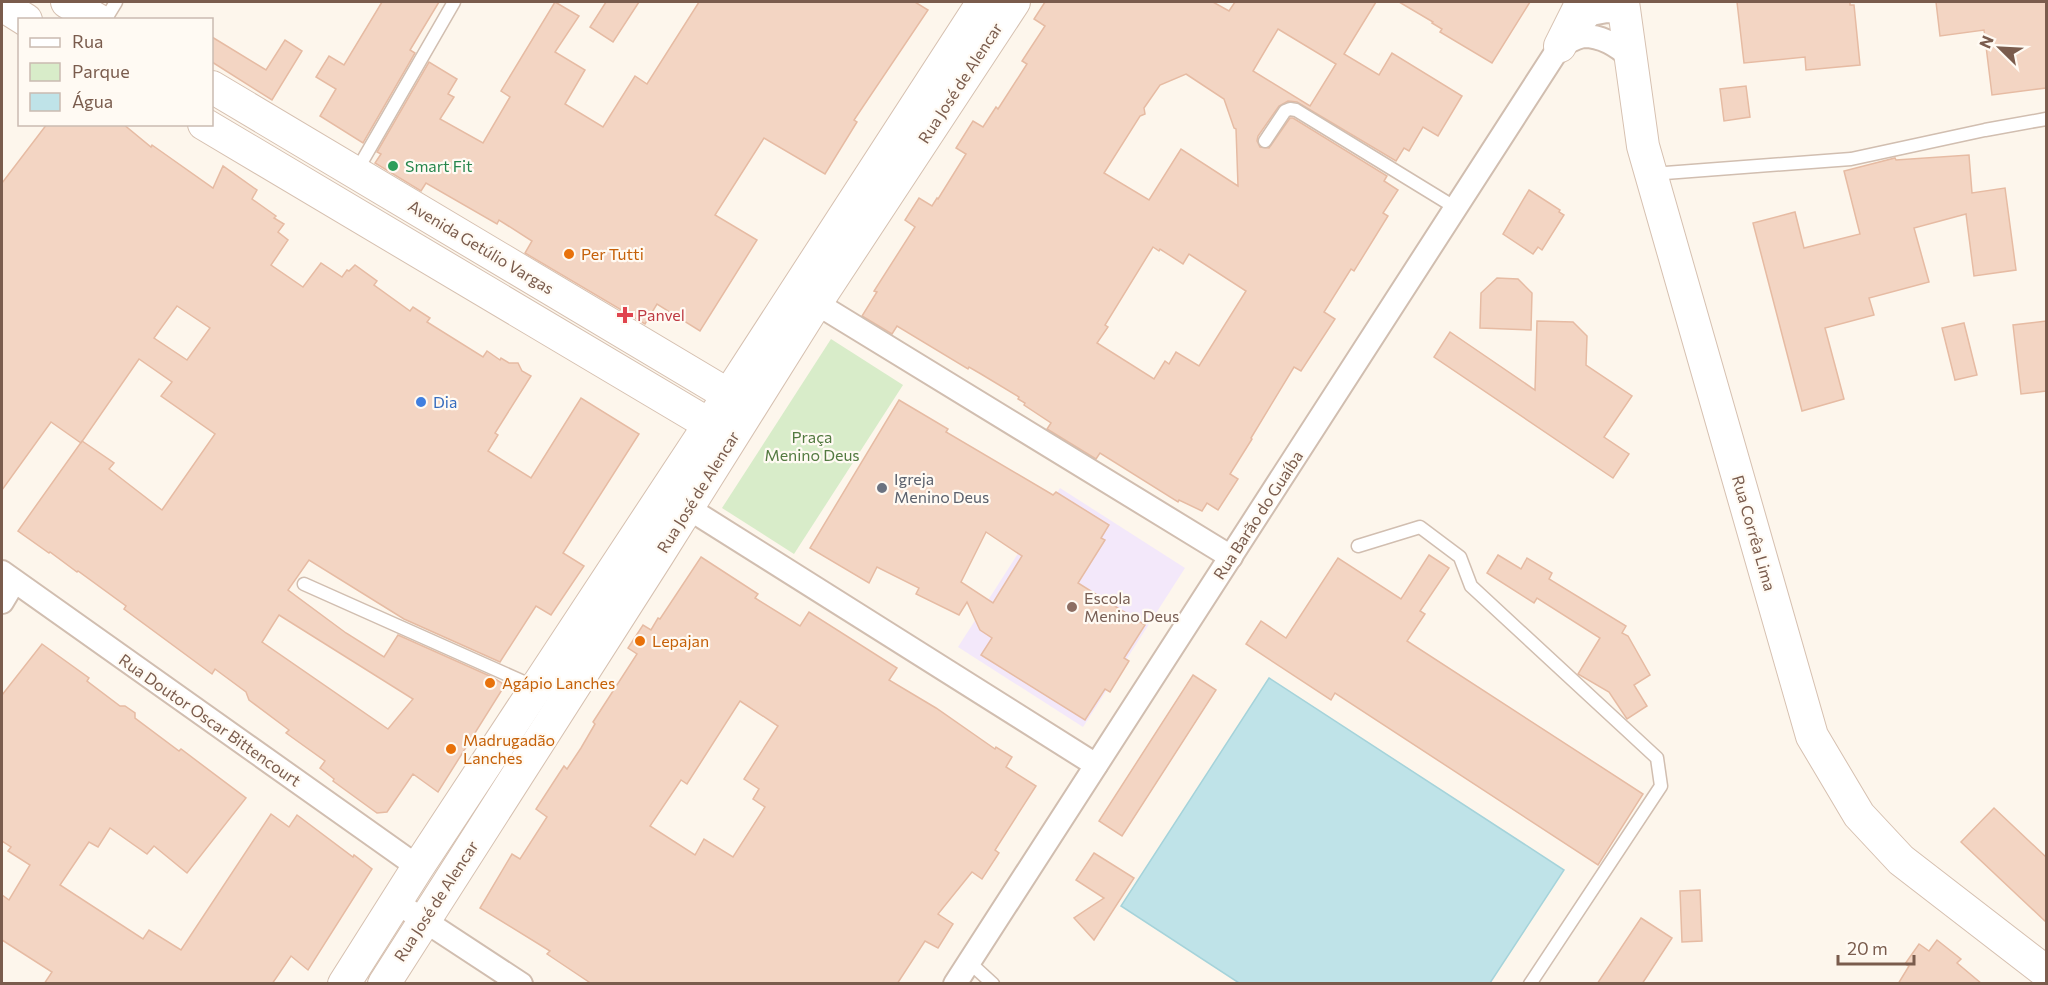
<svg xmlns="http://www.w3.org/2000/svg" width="2048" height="985" font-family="Commissioner,sans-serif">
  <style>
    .education { fill: #f3e8fa }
    .green { fill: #d8ecc9 }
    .water { fill: #bfe3e8; stroke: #a5d3da; stroke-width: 1.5 }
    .building { fill: #f3d5c3; stroke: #e6bba3; stroke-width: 1.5; fill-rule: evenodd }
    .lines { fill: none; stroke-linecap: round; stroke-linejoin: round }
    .lane-casing { stroke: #d1beb0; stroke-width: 15 }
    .street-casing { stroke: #d1beb0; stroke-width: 26 }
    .secondary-casing { stroke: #d6c0b0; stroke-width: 34 }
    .lane { stroke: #fff; stroke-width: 12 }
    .street { stroke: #fff; stroke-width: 22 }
    .secondary { stroke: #fff; stroke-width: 32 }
    .leisure-dot { fill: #2e9e5b; stroke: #fffaf3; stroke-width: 2 }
    .food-dot { fill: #e8710a; stroke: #fffaf3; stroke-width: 2 }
    .health-dot { fill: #e0444e; stroke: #fffaf3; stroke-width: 2 }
    .shop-dot { fill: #3f7fe0; stroke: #fffaf3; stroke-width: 2 }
    .worship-dot { fill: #6b7280; stroke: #fffaf3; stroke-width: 2 }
    .education-dot { fill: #8d6e63; stroke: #fffaf3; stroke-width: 2 }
    .labels { text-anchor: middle; stroke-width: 4.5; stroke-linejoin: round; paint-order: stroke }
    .street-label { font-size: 16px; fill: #7a5c4d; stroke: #fffaf3 }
    .leisure-label { font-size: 16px; fill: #27864d; stroke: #fffaf3; text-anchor: start }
    .food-label { font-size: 16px; fill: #c56008; stroke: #fffaf3; text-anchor: start }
    .health-label { font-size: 16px; fill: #be3a42; stroke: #fffaf3; text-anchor: start }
    .shop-label { font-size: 16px; fill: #366cbe; stroke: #fffaf3; text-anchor: start }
    .park-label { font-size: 16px; fill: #537a41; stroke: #fffaf3 }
    .worship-label { font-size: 16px; fill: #5b616d; stroke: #fffaf3; text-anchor: start }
    .education-label { font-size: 16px; fill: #785e54; stroke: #fffaf3; text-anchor: start }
  </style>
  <rect width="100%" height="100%" fill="#fdf6ec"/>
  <path class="education" d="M 1060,488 L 1185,568 L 1083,727 L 958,647 Z"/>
  <path class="green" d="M 831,339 L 903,385 L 794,554 L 722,508 Z"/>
  <path class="water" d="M 1269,678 L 1564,870 L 1490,983 L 1239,983 L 1121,906 Z"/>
  <g class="building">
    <path d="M 382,2 L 439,2 L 410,50 L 415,53 L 363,143 L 320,116 L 336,89 L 316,77 L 329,56 L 344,65 Z"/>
    <path d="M 555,2 L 579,16 L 555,52 L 585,70 L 565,104 L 603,127 L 635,76 L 647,84 L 699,2 L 915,2 L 928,10 L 854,120 L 857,122 L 825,174 L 764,138 L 715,215 L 757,240 L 700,331 L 657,304 L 645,324 L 525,253 L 532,241 L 499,220 L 497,224 L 426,183 L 421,191 L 375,163 L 381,154 L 377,152 L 429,62 L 457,79 L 448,94 L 454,97 L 440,119 L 483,143 L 510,97 L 501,91 Z"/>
    <path d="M 606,2 L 639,2 L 613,42 L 590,27 Z"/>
    <path d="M 1045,2 L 1213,2 L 1229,11 L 1235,2 L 1376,2 L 1344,54 L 1379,75 L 1392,53 L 1462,96 L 1438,136 L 1423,127 L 1409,151 L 1404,148 L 1396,161 L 1297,102 L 1288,101 L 1279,106 L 1258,136 L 1257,141 L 1260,147 L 1269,148 L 1290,118 L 1293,118 L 1387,176 L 1384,181 L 1398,190 L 1383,213 L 1388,216 L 1354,271 L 1351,269 L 1324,312 L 1335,319 L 1301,371 L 1294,367 L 1251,438 L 1252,439 L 1230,474 L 1238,479 L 1218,510 L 1207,503 L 1202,511 L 1179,500 L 1178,502 L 1100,453 L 1096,459 L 1047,429 L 1051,423 L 1024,405 L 1025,403 L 1018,399 L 1019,397 L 981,374 L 969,367 L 968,369 L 897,326 L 892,334 L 862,316 L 877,292 L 874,291 L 915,227 L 905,220 L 919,198 L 932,206 L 937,198 L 938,199 L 966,154 L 956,148 L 973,121 L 983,127 L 996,107 L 998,109 L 1027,64 L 1022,61 L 1045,26 L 1034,19 ZM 1278,29 L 1336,64 L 1310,106 L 1253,71 ZM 1186,74 L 1224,99 L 1234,128 L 1236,129 L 1238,186 L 1181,149 L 1149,200 L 1104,173 L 1140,116 L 1145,114 L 1144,108 L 1160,85 ZM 1153,247 L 1159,251 L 1160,249 L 1183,264 L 1189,254 L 1246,291 L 1199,366 L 1176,352 L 1169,364 L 1165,361 L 1154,379 L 1097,343 L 1108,327 L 1105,325 Z"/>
    <path d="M 1399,2 L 1530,2 L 1492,63 L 1440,32 L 1442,29 L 1432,23 L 1433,22 Z"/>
    <path d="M 1737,2 L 1850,2 L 1850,5 L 1854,5 L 1860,65 L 1806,70 L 1805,57 L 1744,63 Z"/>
    <path d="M 1936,2 L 2046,2 L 2046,88 L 1992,95 L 1984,30 L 1940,36 Z"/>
    <path d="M 212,37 L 266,70 L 285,40 L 302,51 L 272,100 L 212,62 Z"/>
    <path d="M 1746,86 L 1750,117 L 1724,121 L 1720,89 Z"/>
    <path d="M 47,124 L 123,124 L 151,147 L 152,145 L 213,188 L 223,166 L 257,190 L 252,199 L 276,216 L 274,218 L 284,224 L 278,232 L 288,240 L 271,265 L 303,287 L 321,263 L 342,277 L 347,270 L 349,271 L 355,265 L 377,281 L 374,285 L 410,311 L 413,307 L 430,318 L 427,322 L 483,357 L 487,351 L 500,360 L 501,358 L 509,363 L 518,363 L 522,371 L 531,376 L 495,433 L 498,435 L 488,451 L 531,478 L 581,398 L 639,434 L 563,553 L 584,566 L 551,615 L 536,606 L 500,662 L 404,619 L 309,560 L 288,590 L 346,633 L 384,657 L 398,635 L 492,677 L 505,685 L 438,792 L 413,774 L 387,812 L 377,813 L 333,781 L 334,779 L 320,768 L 325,761 L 286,733 L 289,730 L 249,700 L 246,692 L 215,669 L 212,674 L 124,609 L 126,606 L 78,571 L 77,572 L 50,552 L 49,553 L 18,531 L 82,441 L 114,463 L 109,469 L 162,510 L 215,434 L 161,396 L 172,382 L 139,359 L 81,443 L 51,422 L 2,490 L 2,183 ZM 177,306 L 210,328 L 187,360 L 154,338 ZM 279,615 L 413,699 L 388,729 L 262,642 Z"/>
    <path d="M 1969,155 L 1972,193 L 2005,188 L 2016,270 L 1974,276 L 1966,214 L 1914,228 L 1929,282 L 1869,298 L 1874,315 L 1825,328 L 1844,399 L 1802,411 L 1753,223 L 1795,212 L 1804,248 L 1860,234 L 1844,171 L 1895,158 L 1896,160 Z"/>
    <path d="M 1529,190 L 1560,210 L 1559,212 L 1564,215 L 1542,250 L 1538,247 L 1533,254 L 1503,234 Z"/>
    <path d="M 1497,278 L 1518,279 L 1532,293 L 1531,330 L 1480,328 L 1481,293 Z"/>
    <path d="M 1537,321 L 1573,322 L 1587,336 L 1586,365 L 1632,396 L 1604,437 L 1629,454 L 1613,478 L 1434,357 L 1450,332 L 1535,390 Z"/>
    <path d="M 2046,321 L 2046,391 L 2021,394 L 2013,325 Z"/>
    <path d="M 1964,323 L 1977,375 L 1955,380 L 1942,328 Z"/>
    <path d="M 899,400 L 948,429 L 946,432 L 1053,495 L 1056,492 L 1109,525 L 1101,538 L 1105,540 L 1078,583 L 1145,625 L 1124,658 L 1129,661 L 1110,692 L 1105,689 L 1085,720 L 981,655 L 992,638 L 980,630 L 967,602 L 959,615 L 916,594 L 919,588 L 877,567 L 869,583 L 810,548 ZM 986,532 L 1022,556 L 993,603 L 961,582 Z"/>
    <path d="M 1429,555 L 1449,568 L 1420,611 L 1425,614 L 1407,641 L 1643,794 L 1598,865 L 1335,693 L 1331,700 L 1246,644 L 1261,621 L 1286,638 L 1338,558 L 1401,599 Z"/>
    <path d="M 1498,555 L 1521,569 L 1527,558 L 1552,573 L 1549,579 L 1626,626 L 1622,633 L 1628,636 L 1650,675 L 1634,685 L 1647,706 L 1627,719 L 1609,692 L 1578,674 L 1600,638 L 1537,598 L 1534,603 L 1487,573 Z"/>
    <path d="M 701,557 L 758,594 L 755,598 L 800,626 L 809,612 L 897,668 L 889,680 L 936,708 L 995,749 L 996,747 L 1012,757 L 1006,767 L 1036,786 L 995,850 L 999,853 L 982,879 L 972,872 L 938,914 L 953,924 L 938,948 L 925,941 L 897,984 L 592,984 L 547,954 L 550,951 L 480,908 L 512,854 L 520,859 L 547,817 L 536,809 L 564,766 L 567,769 L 581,748 L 595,724 L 593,722 L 637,654 L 628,648 L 643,625 L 651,630 L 658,618 L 660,619 ZM 740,701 L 778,726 L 744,779 L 759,789 L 753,799 L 765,807 L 733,857 L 704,839 L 695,855 L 650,826 L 681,780 L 687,784 Z"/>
    <path d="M 42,644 L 89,678 L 87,681 L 120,706 L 125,706 L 135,713 L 135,718 L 179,751 L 181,749 L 246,798 L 187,873 L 154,846 L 147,854 L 110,828 L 98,847 L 89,842 L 60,885 L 143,939 L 149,930 L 181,950 L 271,814 L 289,827 L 297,815 L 353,857 L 354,855 L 372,869 L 308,970 L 291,956 L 272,984 L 44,984 L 52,972 L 2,940 L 2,895 L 9,900 L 30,865 L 8,851 L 11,847 L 2,841 L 2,695 Z"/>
    <path d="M 1193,675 L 1216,690 L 1122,836 L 1099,821 Z"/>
    <path d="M 1994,808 L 2046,857 L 2046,922 L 1961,842 Z"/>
    <path d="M 1094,853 L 1134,878 L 1094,940 L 1074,918 L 1104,898 L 1076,880 Z"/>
    <path d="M 1700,890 L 1702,941 L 1682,942 L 1680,891 Z"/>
    <path d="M 1641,918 L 1672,938 L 1642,984 L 1597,984 Z"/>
    <path d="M 1937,940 L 1961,959 L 1957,963 L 1982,984 L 1898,984 L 1909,966 L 1905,964 L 1919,944 L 1929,951 Z"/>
  </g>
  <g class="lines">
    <g class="lane-casing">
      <g id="lane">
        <path d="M 105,20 L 116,2"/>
        <path d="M 1265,141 L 1285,111 L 1290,109 L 1296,110 L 1456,208"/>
        <path d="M 356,172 L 454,2"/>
        <path d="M 1652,174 L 1851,159 L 1985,130 L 2046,119"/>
        <path d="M 1358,546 L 1420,527 L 1460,557 L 1471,586 L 1657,758 L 1661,786 L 1530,984"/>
        <path d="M 304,584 L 535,687"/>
        <path d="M 969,962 L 993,984"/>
      </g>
    </g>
    <g class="street-casing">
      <g id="street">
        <path d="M 1561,45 C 1568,42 1577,37 1584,36 C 1603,36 1618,46 1631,58"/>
        <path d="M 817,289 L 816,303 L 1231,557"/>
        <path d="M 688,508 L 1096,765"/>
        <path d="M 2,572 L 418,867"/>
        <path d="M 2,602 L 14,582"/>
        <path d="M 396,902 L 521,984"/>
        <path d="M 955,984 L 1560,46 L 1591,14 L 1607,11 L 1624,12"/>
      </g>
    </g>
    <g class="secondary-casing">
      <g id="secondary">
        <path d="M 67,2 L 98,20"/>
        <path d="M 1623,2 L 1643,146 L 1812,736 L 1859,815 L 1901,860 L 2046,972"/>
        <path d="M 2,5 L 26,20"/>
        <path d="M 1560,46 L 1582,2"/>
        <path d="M 212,87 L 747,406"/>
        <path d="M 204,124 L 727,435"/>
        <path d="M 344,984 L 418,867 L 709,425 L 983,2"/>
        <path d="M 384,984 L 658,555 L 816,303 L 1014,2"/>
      </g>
    </g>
    <use href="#lane" class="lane"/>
    <use href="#street" class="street"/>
    <use href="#secondary" class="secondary"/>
  </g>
  <circle class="leisure-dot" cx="393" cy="166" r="6"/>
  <g class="food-dot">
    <circle cx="569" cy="254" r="6"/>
    <circle cx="640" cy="641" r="6"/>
    <circle cx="490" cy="683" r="6"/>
    <circle cx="451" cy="749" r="6"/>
  </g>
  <path class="health-dot" d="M622 306h6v6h6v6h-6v6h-6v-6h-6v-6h6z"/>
  <circle class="shop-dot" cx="421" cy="402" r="6"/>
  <circle class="worship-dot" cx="882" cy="488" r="6"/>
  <circle class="education-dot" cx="1072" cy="607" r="6"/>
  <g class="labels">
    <g class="street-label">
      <text transform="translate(960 83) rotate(-57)" y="6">Rua José de Alencar</text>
      <text transform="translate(481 247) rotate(31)" y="6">Avenida Getúlio Vargas</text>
      <text transform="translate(698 492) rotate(-58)" y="6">Rua José de Alencar</text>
      <text transform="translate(1258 515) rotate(-57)" y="6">Rua Barão do Guaíba</text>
      <text transform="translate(1754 533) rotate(74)" y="6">Rua Corrêa Lima</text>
      <text transform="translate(210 720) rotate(35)" y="6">Rua Doutor Oscar Bittencourt</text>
      <text transform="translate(436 901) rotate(-57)" y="6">Rua José de Alencar</text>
    </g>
    <g class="leisure-label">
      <text x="405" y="172">Smart Fit</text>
    </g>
    <g class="food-label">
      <text x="581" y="260">Per Tutti</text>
      <text x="652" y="647">Lepajan</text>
      <text x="502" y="689">Agápio Lanches</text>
      <text x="463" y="746">Madrugadão<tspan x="463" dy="18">Lanches</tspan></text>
    </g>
    <g class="health-label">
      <text x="637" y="321">Panvel</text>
    </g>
    <g class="shop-label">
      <text x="433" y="408">Dia</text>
    </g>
    <g class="park-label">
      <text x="812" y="443">Praça<tspan x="812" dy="18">Menino Deus</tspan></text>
    </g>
    <g class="worship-label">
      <text x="894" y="485">Igreja<tspan x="894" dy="18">Menino Deus</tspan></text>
    </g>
    <g class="education-label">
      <text x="1084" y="604">Escola<tspan x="1084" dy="18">Menino Deus</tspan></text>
    </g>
  </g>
  <rect width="2048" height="985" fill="none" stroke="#7a5c4d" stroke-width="6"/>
  <rect x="18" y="18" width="195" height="108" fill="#fffaf3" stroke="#cabbb1" stroke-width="1.5"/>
  <rect x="30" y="38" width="30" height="9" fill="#ffffff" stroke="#cabbb1" stroke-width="1.5"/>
  <text x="72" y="48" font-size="18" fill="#7a5c4d">Rua</text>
  <rect x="30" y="63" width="30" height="18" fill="#d8ecc9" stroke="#cabbb1" stroke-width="1.5"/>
  <text x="72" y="78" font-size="18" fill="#7a5c4d">Parque</text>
  <rect x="30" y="93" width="30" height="18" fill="#bfe3e8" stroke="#cabbb1" stroke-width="1.5"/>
  <text x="72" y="108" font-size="18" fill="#7a5c4d">Água</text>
  <g transform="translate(2000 48) rotate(294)" stroke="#fffaf3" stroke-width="4.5" paint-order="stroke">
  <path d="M0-4.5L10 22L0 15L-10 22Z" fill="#7a5c4d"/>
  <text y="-9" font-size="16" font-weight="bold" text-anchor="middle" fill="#7a5c4d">N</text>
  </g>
  <path d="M1838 955v9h76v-9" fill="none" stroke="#7a5c4d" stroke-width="3"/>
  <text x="1847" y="955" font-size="18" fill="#7a5c4d" stroke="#fffaf3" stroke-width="4.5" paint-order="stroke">20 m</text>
</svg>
